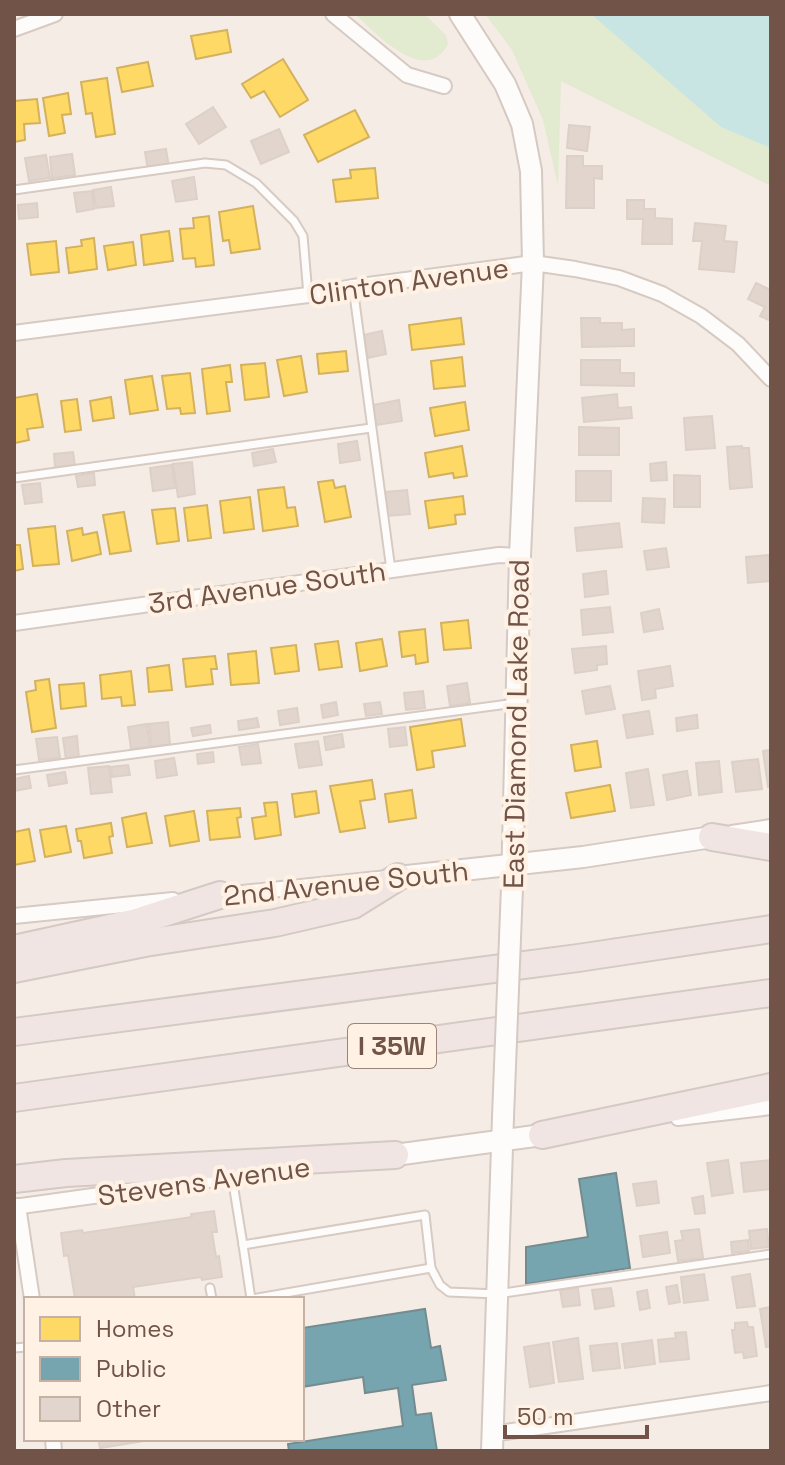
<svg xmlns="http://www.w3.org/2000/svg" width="785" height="1465" font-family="'Space Grotesk',sans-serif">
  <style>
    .green { fill: #e2ead0 }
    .water { fill: #c8e5e4 }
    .homes { fill: #ffd966; stroke: #d4b15d; stroke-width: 2 }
    .public { fill: #76a5af; stroke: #748c90; stroke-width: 2 }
    .building { fill: #e1d5cd; stroke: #ddd0c8; stroke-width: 2 }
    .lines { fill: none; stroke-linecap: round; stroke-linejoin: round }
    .lane-casing { stroke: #d6cac3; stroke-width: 11 }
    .street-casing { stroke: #d6cac3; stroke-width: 18 }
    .secondary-casing { stroke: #d5c9c2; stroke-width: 24 }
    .highway-casing { stroke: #d4c9c3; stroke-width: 30 }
    .lane { stroke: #fefcfb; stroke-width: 7 }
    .street { stroke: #fefcfb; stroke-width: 14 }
    .secondary { stroke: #fefcfb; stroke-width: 20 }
    .highway { stroke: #f0e5e2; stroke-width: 26 }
    .secondary-bridge-casing { stroke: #d5c9c2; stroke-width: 24; stroke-linecap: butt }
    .secondary-bridge { stroke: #fefcfb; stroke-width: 20 }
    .labels { text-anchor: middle; stroke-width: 8; stroke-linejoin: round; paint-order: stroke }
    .shield { fill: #fff2e4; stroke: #9c8376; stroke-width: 2 }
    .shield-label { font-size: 26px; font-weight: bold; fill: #715347 }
    .street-label { font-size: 28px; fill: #715347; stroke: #fff2e4 }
  </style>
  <rect width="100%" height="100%" fill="#f5ede5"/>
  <g class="green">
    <path d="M 355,14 L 424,14 L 446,35 L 448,44 C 426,87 376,34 355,14 Z"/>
    <path d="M 485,14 L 771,14 L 771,186 L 561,81 L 558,186 L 543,120 L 512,50 Z"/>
  </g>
  <path class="water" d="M 591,14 L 771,14 L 771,148 L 721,127 Z"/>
  <g class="homes">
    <path d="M 227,30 L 231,52 L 196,59 L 191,36 Z"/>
    <path d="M 283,59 L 308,100 L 280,117 L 264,91 L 251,98 L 242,84 Z"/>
    <path d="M 148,62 L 153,86 L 122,92 L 117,68 Z"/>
    <path d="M 107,78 L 115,134 L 96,137 L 92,113 L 86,114 L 81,82 Z"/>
    <path d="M 68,93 L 71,114 L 62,115 L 65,133 L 49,136 L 43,98 Z"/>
    <path d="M 37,99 L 40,123 L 24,124 L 25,140 L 14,142 L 14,101 Z"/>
    <path d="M 355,110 L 369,137 L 318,162 L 304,135 Z"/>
    <path d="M 375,168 L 378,198 L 336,202 L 333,180 L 351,178 L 350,170 Z"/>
    <path d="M 253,206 L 260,249 L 231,253 L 229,240 L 223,241 L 219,212 Z"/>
    <path d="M 209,216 L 214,265 L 196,267 L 195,258 L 183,259 L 180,229 L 194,228 L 193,218 Z"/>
    <path d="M 169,231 L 173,261 L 144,265 L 141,235 Z"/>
    <path d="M 94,238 L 97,269 L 69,273 L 66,248 L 82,246 L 81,240 Z"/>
    <path d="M 56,241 L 59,272 L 31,275 L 27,244 Z"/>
    <path d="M 133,242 L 136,265 L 108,270 L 104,246 Z"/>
    <path d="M 461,318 L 464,344 L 412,350 L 409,325 Z"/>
    <path d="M 346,351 L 348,371 L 319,374 L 317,354 Z"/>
    <path d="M 301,356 L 307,392 L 284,396 L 277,360 Z"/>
    <path d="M 462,357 L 465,386 L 434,389 L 431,361 Z"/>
    <path d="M 265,363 L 269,397 L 245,400 L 241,365 Z"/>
    <path d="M 230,365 L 232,382 L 226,382 L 230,411 L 207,414 L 202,369 Z"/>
    <path d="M 190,373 L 195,413 L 181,414 L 180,408 L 167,409 L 162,376 Z"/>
    <path d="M 152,376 L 158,410 L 130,414 L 125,380 Z"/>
    <path d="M 37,394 L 43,427 L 27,429 L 29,440 L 15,443 L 14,398 Z"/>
    <path d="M 111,397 L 114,418 L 93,421 L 90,401 Z"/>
    <path d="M 77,399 L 81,430 L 65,432 L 61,401 Z"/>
    <path d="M 465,402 L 469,430 L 435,436 L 430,408 Z"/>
    <path d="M 462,446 L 467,476 L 454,478 L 453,473 L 429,477 L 425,453 Z"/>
    <path d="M 333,480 L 335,488 L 345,486 L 351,517 L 325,522 L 318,482 Z"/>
    <path d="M 284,487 L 287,508 L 295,507 L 298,526 L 263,531 L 258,490 Z"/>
    <path d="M 463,496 L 465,514 L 455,515 L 456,524 L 429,528 L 425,501 Z"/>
    <path d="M 250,497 L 254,529 L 224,533 L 220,501 Z"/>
    <path d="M 207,505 L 211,538 L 188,541 L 184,508 Z"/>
    <path d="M 175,508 L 179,541 L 157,544 L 152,510 Z"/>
    <path d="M 124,512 L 131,551 L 110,554 L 103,515 Z"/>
    <path d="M 55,526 L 59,564 L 33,566 L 28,529 Z"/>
    <path d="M 82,528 L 83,535 L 97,532 L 101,554 L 72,561 L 67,531 Z"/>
    <path d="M 14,545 L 20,545 L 23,569 L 14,571 Z"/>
    <path d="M 468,620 L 471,648 L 444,650 L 441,623 Z"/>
    <path d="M 425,629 L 428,662 L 416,664 L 415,655 L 402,657 L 399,632 Z"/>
    <path d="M 382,639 L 387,666 L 360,671 L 356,643 Z"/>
    <path d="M 338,641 L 342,667 L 319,670 L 315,644 Z"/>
    <path d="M 296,645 L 299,671 L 275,674 L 271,648 Z"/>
    <path d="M 256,651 L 259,683 L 231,685 L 228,654 Z"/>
    <path d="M 215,656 L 217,669 L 211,669 L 213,684 L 186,687 L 183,659 Z"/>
    <path d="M 169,665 L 172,690 L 149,692 L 147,668 Z"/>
    <path d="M 131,671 L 135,705 L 122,706 L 121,697 L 102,699 L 100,675 Z"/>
    <path d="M 49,679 L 56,728 L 32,732 L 26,692 L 36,690 L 35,681 Z"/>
    <path d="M 84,683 L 86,706 L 61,709 L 59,685 Z"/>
    <path d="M 461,719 L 465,746 L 432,751 L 434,767 L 417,770 L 410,727 Z"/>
    <path d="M 597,741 L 601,767 L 575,771 L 571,745 Z"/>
    <path d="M 372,780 L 375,799 L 360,801 L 365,828 L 340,832 L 330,786 Z"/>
    <path d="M 610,785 L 615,811 L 571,818 L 566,793 Z"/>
    <path d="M 412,790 L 416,818 L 389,822 L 385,794 Z"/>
    <path d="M 316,791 L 319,813 L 295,817 L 292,794 Z"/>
    <path d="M 277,802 L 281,835 L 255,839 L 252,818 L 266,816 L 264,803 Z"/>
    <path d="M 240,808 L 241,817 L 237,818 L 240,837 L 210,840 L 207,811 Z"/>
    <path d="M 194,811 L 199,841 L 170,846 L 165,816 Z"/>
    <path d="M 146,813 L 152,843 L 127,847 L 122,818 Z"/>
    <path d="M 111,823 L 113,836 L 109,837 L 112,853 L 84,858 L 81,841 L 78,841 L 76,829 Z"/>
    <path d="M 66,826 L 71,852 L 45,857 L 40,830 Z"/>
    <path d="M 29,829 L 35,861 L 14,865 L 14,832 Z"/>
  </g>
  <g class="public">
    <path d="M 616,1173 L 630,1268 L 526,1284 L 526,1247 L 588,1237 L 579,1179 Z"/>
    <path d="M 425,1309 L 431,1348 L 440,1346 L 446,1380 L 412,1385 L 416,1415 L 431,1413 L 437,1451 L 289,1451 L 288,1444 L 403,1426 L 398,1388 L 365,1393 L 363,1377 L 302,1387 L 302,1328 Z"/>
  </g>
  <g class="building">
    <path d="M 213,107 L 226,127 L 199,144 L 186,124 Z"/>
    <path d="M 569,125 L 590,127 L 587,151 L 567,148 Z"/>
    <path d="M 279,129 L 289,152 L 261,164 L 251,141 Z"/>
    <path d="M 166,149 L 169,167 L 148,170 L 145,152 Z"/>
    <path d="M 72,154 L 75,175 L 52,178 L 50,157 Z"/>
    <path d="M 46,155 L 50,178 L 29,181 L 25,158 Z"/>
    <path d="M 567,156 L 583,156 L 583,166 L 602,166 L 602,179 L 594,178 L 594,208 L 566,208 Z"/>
    <path d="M 194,177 L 197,199 L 176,202 L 172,181 Z"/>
    <path d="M 111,187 L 114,206 L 96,208 L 93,190 Z"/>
    <path d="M 92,191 L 94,209 L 77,212 L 74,193 Z"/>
    <path d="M 627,200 L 644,200 L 644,209 L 655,209 L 655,218 L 672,219 L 672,244 L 642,244 L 643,219 L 627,219 Z"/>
    <path d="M 37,203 L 38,217 L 19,219 L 18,205 Z"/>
    <path d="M 695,223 L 726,226 L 724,241 L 737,242 L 734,272 L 699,269 L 702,241 L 693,241 Z"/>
    <path d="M 756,283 L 771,290 L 771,321 L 760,316 L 765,307 L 748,299 Z"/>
    <path d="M 581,318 L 600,318 L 600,323 L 622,323 L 622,330 L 634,329 L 634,346 L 582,347 Z"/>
    <path d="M 382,331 L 386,354 L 368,358 L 363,335 Z"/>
    <path d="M 581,360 L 620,360 L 620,373 L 634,373 L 634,386 L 581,385 Z"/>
    <path d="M 617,394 L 618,408 L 631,407 L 632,418 L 584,422 L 582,398 Z"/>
    <path d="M 399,400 L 402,421 L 376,425 L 373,405 Z"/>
    <path d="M 712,416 L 715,448 L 686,450 L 684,418 Z"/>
    <path d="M 579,427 L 619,428 L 619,455 L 579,455 Z"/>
    <path d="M 357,441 L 360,460 L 340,463 L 338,444 Z"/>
    <path d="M 742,446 L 742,448 L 749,448 L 752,487 L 730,489 L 727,447 Z"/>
    <path d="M 273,449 L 276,462 L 254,466 L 252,453 Z"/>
    <path d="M 73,452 L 75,466 L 55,467 L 54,454 Z"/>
    <path d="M 192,462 L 195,494 L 178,497 L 173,464 Z"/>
    <path d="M 666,462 L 667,480 L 651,481 L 650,464 Z"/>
    <path d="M 172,465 L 175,488 L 153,491 L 150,468 Z"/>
    <rect x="576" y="471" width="35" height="30"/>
    <path d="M 94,473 L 95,485 L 78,487 L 76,476 Z"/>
    <path d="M 674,475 L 700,476 L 700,507 L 674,507 Z"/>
    <path d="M 40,483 L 42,502 L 25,504 L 22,485 Z"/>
    <path d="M 407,490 L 410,514 L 387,516 L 385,492 Z"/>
    <path d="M 643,498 L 665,499 L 664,523 L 642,522 Z"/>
    <path d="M 619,523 L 622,547 L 577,551 L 575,528 Z"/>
    <path d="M 666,548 L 669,567 L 647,570 L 644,551 Z"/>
    <path d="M 769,555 L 771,581 L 748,583 L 746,557 Z"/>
    <path d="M 606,571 L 608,594 L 585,597 L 583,574 Z"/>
    <path d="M 610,607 L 613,632 L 583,635 L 581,610 Z"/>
    <path d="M 659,609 L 663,629 L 644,632 L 641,613 Z"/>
    <path d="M 606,646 L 607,664 L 597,665 L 597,670 L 575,673 L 572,649 Z"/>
    <path d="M 670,666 L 673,686 L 655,689 L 656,698 L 642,700 L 638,671 Z"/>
    <path d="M 467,683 L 470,703 L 450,706 L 447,686 Z"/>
    <path d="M 610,686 L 615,709 L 586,714 L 582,691 Z"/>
    <path d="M 423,691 L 425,708 L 406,710 L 404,693 Z"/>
    <path d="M 336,702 L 338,715 L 323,718 L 321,705 Z"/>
    <path d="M 380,702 L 382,714 L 366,716 L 364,704 Z"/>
    <path d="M 297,708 L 299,722 L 280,725 L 278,711 Z"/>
    <path d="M 649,711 L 653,734 L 627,738 L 623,715 Z"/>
    <path d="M 697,715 L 698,728 L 677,731 L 676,718 Z"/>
    <path d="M 257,718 L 259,727 L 239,730 L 238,721 Z"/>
    <path d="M 168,722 L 170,744 L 152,747 L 149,724 Z"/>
    <path d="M 147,724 L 150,747 L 131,749 L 128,727 Z"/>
    <path d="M 210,725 L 211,733 L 193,736 L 191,728 Z"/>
    <path d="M 405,727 L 407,745 L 390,747 L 388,729 Z"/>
    <path d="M 342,734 L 344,747 L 326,750 L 324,737 Z"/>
    <path d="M 77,736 L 79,759 L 66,760 L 63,738 Z"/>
    <path d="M 57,737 L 60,758 L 39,760 L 36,739 Z"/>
    <path d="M 318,741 L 322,765 L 299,768 L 295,744 Z"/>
    <path d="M 258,744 L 261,763 L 242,765 L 239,747 Z"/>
    <path d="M 771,750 L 771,786 L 768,787 L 763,751 Z"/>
    <path d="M 213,752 L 214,762 L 198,764 L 197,754 Z"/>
    <path d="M 174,758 L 177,775 L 157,778 L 155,761 Z"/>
    <path d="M 758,759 L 762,789 L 736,792 L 732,762 Z"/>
    <path d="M 719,761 L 722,792 L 699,795 L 696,763 Z"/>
    <path d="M 128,765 L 130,775 L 112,777 L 111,767 Z"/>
    <path d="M 109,766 L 112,792 L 91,794 L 88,768 Z"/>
    <path d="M 648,769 L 654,805 L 631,808 L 626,773 Z"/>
    <path d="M 687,771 L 691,795 L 667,800 L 663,775 Z"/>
    <path d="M 65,772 L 67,783 L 49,786 L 47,775 Z"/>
    <path d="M 29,776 L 31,788 L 14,791 L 14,779 Z"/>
    <path d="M 728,1160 L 733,1193 L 712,1196 L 707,1163 Z"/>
    <path d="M 771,1160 L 771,1189 L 744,1192 L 741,1163 Z"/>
    <path d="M 656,1181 L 659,1203 L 637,1206 L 633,1184 Z"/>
    <path d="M 703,1196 L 705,1213 L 695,1214 L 692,1198 Z"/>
    <path d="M 214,1211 L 217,1232 L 212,1232 L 216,1257 L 219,1256 L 222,1277 L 202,1280 L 201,1277 L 133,1287 L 135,1299 L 75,1299 L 68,1255 L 64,1256 L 61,1233 L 82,1230 L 83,1233 L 192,1217 L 191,1214 Z"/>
    <path d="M 699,1229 L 703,1258 L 678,1261 L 675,1241 L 683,1240 L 681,1231 Z"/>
    <path d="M 767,1229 L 769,1247 L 751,1249 L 749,1231 Z"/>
    <path d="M 667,1232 L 670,1253 L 643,1257 L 640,1236 Z"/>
    <path d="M 748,1240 L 749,1251 L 732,1253 L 731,1242 Z"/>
    <path d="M 704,1274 L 708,1300 L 684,1303 L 681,1277 Z"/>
    <path d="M 750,1274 L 755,1306 L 737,1308 L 732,1277 Z"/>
    <path d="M 677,1285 L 680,1302 L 669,1304 L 666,1287 Z"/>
    <path d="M 578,1288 L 580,1305 L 563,1307 L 560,1290 Z"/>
    <path d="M 611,1288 L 614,1306 L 595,1309 L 592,1290 Z"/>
    <path d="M 647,1290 L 650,1308 L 640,1310 L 637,1292 Z"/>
    <path d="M 771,1307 L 771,1346 L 766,1347 L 760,1309 Z"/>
    <path d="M 747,1322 L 748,1327 L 753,1327 L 757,1356 L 744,1358 L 743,1352 L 735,1353 L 732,1330 L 735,1330 L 735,1323 Z"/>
    <path d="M 686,1332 L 689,1359 L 660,1362 L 658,1340 L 676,1338 L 675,1333 Z"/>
    <path d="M 578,1338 L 583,1379 L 559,1382 L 553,1342 Z"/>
    <path d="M 652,1340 L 655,1364 L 625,1368 L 622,1344 Z"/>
    <path d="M 549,1343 L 554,1383 L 530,1387 L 524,1347 Z"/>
    <path d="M 617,1343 L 620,1368 L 593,1371 L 590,1346 Z"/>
    <path d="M 98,1439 L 156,1439 L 100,1448 Z"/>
  </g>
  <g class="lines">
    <g class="lane-casing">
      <g id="lane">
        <path d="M 14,190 L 205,163 L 226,165 L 256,183 L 294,221 L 303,236 L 308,295"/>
        <path d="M 353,287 L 391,570"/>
        <path d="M 14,478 L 371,428"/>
        <path d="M 14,770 L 516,703"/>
        <path d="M 232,1177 L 243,1245 L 425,1215 L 431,1268 L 440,1285 L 449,1292 L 497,1294 L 771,1254"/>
        <path d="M 243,1245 L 251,1299"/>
        <path d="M 210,1288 L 212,1299"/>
        <path d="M 251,1299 L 431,1268"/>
        <path d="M 14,1348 L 26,1347"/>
      </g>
    </g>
    <g class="street-casing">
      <g id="street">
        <path d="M 333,14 L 407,75 L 444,86"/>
        <path d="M 14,29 L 55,14"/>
        <path d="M 14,333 L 308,295 L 353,287 L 533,263 L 575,269 L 619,278 L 662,294 L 701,316 L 738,344 L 771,379"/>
        <path d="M 14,623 L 499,555 L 520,556"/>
        <path d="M 732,833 L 771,827"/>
        <path d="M 213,896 L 388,878"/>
        <path d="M 14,916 L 173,900"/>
        <path d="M 678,1118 L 771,1107"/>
        <path d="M 18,1206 L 32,1299"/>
        <path d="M 14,1207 L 251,1174"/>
        <path d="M 492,1434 L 771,1393"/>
        <path d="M 53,1439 L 54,1451"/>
      </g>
    </g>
    <g class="secondary-casing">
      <g id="secondary">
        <path d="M 460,14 L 505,84 L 522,124 L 531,171 L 533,263 L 520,556 L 512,887"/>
        <path d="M 398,877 L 583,857 L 712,837"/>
        <path d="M 395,1155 L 542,1135"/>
        <path d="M 492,1451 L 503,1117"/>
      </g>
    </g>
    <g class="highway-casing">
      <g id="highway">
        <path d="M 712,837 L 771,847"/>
        <path d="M 14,949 L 133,923 L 220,895"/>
        <path d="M 14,969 L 145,943 L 275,923 L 353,905 L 398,877"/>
        <path d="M 14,1032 L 578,958 L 771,929"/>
        <path d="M 14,1098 L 771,993"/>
        <path d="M 542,1135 L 771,1087"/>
        <path d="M 14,1179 L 66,1173 L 395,1155"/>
      </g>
    </g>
    <use href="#lane" class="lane"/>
    <use href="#street" class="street"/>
    <use href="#secondary" class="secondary"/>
    <use href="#highway" class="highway"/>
    <g class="secondary-bridge-casing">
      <path id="secondary-bridge" d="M 503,1117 L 512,887"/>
    </g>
    <use href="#secondary-bridge" class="secondary-bridge"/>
  </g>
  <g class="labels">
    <rect class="shield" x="348" y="1024" width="88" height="44" rx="6"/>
    <g class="shield-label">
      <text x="392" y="1055">I 35W</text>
    </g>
    <g class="street-label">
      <text transform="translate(409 281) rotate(-8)" y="10">Clinton Avenue</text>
      <text transform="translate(267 587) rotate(-8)" y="10">3rd Avenue South</text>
      <text transform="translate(516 724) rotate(-89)" y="10">East Diamond Lake Road</text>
      <text transform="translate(346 883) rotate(-6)" y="10">2nd Avenue South</text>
      <text transform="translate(204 1181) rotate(-8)" y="10">Stevens Avenue</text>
    </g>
  </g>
  <rect width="785" height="1465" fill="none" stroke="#715347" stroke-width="32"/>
  <rect x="24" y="1297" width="280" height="144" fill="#fff2e4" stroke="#c6b2a5" stroke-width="2"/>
  <rect x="40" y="1317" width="40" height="24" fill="#ffd966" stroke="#c6b2a5" stroke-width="2"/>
  <text x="96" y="1337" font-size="24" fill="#715347">Homes</text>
  <rect x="40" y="1357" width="40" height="24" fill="#76a5af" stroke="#c6b2a5" stroke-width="2"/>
  <text x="96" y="1377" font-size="24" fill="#715347">Public</text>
  <rect x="40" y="1397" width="40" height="24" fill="#e1d5cd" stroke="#c6b2a5" stroke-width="2"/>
  <text x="96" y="1417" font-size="24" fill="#715347">Other</text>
  <path d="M505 1425v12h142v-12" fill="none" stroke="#715347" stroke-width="4"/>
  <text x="517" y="1425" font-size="24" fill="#715347" stroke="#fff2e4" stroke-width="6" paint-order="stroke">50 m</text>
</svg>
